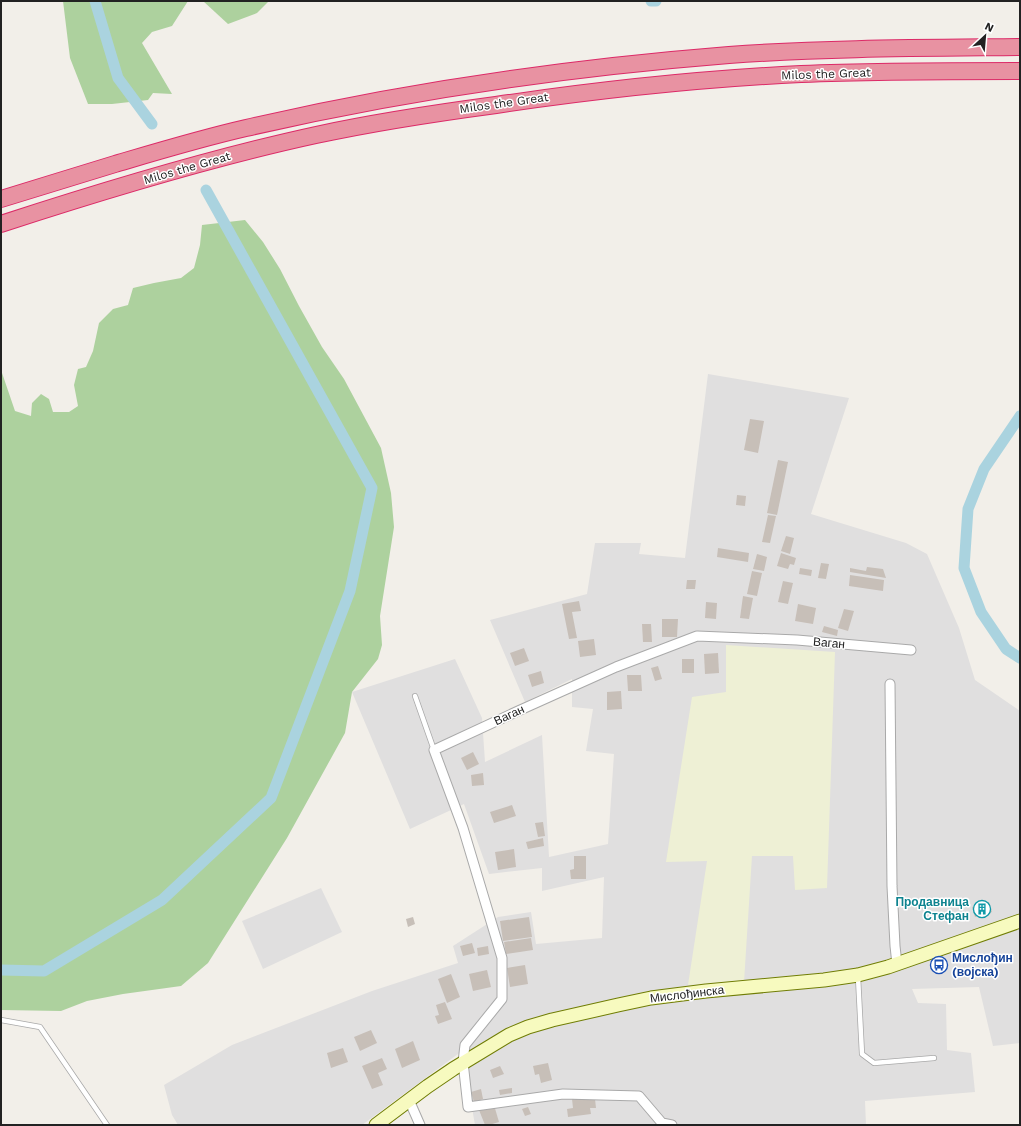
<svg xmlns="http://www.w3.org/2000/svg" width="1021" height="1126" font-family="'Work Sans',sans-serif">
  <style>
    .residential { fill: #e0dfdf }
    .farmland { fill: #eef0d5 }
    .forest { fill: #add19e }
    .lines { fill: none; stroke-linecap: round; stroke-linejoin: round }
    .canal { stroke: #aad3df; stroke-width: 11 }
    .building { fill: #c7bfb8 }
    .service-casing { stroke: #a9a9a9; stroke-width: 6 }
    .minor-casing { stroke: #a9a9a9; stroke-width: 11 }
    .secondary-casing { stroke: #707d05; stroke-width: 15 }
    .motorway-casing { stroke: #dc2a67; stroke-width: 18 }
    .service { stroke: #fff; stroke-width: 4.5 }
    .minor { stroke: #fff; stroke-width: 9 }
    .secondary { stroke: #f7fabf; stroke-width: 13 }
    .motorway { stroke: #e892a2; stroke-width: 16 }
    .labels { text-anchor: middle; stroke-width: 3; stroke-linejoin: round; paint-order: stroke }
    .street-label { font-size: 12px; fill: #222; stroke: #fff }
    .culture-label { font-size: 12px; font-weight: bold; fill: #0d838f; stroke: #fff; text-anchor: end }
    .transit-label { font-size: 12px; font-weight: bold; fill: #164399; stroke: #fff; text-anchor: start }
  </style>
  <rect width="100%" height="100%" fill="#f2efe9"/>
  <g class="residential">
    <path d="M 708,374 L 849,398 L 811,514 L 906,543 L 927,554 L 959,628 L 975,680 L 1020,711 L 1020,1043 L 993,1046 L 979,987 L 912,989 L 918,1003 L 946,1004 L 947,1050 L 971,1053 L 975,1092 L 865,1101 L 866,1125 L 475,1125 L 462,1051 L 362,1125 L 178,1125 L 172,1115 L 164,1085 L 232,1045 L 372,991 L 458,963 L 453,946 L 498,917 L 531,912 L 536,944 L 602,938 L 604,877 L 542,891 L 542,868 L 489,874 L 464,804 L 410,829 L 352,692 L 455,659 L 482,718 L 485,762 L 542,735 L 549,857 L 608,844 L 614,754 L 586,751 L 593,709 L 572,707 L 572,679 L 525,702 L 490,620 L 587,594 L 595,543 L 641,543 L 639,554 L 685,558 Z"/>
    <path d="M 321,888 L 342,932 L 263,969 L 242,921 Z"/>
  </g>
  <path class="farmland" d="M 726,645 L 835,652 L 827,888 L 795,890 L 793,856 L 752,856 L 744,982 L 688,985 L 707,861 L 666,862 L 692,697 L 726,692 Z"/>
  <g class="forest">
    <path d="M 63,1 L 188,1 L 172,26 L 152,32 L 142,43 L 172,94 L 153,93 L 148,100 L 112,104 L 88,104 L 70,58 Z"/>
    <path d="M 203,1 L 269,1 L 257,13 L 228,24 Z"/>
    <path d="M 245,220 L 263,242 L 280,269 L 299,306 L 322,347 L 344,379 L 381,448 L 391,493 L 394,527 L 380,616 L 382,645 L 378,659 L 352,692 L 345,733 L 287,838 L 208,963 L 181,986 L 123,994 L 87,1001 L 61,1011 L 1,1010 L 1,370 L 15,411 L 31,416 L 32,403 L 41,394 L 49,399 L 53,412 L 69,412 L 78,406 L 74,385 L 78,369 L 86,367 L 93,351 L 99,323 L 113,309 L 128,305 L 133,288 L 154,283 L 181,278 L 194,268 L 200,245 L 202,225 Z"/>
  </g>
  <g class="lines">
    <g class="canal">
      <path d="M 95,1 L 118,78 L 152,124"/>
      <path d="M 651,1 L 656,1"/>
      <path d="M 1020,416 L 984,469 L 968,509 L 964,568 L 981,612 L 1006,649 L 1020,658"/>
      <path d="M 1,970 L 44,971 L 162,900 L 271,798 L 350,591 L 372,488 L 206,190"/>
    </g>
  </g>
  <g class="building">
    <path d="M 750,419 L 764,421 L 758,453 L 744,450 Z"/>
    <path d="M 778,460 L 788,462 L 777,515 L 767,513 Z"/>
    <path d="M 737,495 L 746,496 L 745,506 L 736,505 Z"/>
    <path d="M 768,515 L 776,516 L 770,543 L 762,542 Z"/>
    <path d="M 786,536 L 794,538 L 790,554 L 781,551 Z"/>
    <path d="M 718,548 L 749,553 L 748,562 L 717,557 Z"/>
    <path d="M 781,553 L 796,558 L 794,565 L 790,564 L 788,569 L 777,566 Z"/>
    <path d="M 757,554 L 767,557 L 764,571 L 753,569 Z"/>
    <path d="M 821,563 L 829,564 L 826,579 L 818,578 Z"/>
    <path d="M 867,567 L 883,569 L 886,578 L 850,572 L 850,568 L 866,571 Z"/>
    <path d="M 800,568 L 812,570 L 811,576 L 799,574 Z"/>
    <path d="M 752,571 L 762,573 L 757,596 L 747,594 Z"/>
    <path d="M 850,575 L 884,580 L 883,591 L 849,586 Z"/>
    <path d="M 687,580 L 696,580 L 695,589 L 686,589 Z"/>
    <path d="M 783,581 L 793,583 L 788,604 L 778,602 Z"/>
    <path d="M 743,596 L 753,598 L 749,619 L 740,618 Z"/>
    <path d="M 579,601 L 581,611 L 572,612 L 577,638 L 569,639 L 562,604 Z"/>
    <path d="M 706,602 L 717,603 L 716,619 L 705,618 Z"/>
    <path d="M 798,604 L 816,608 L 813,624 L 795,621 Z"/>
    <path d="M 844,609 L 854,611 L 848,631 L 838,628 Z"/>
    <path d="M 662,619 L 678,619 L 677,637 L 662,637 Z"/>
    <path d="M 642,624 L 651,624 L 652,642 L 643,642 Z"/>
    <path d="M 824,626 L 838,630 L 837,636 L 822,632 Z"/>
    <path d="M 594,639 L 596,655 L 580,657 L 578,641 Z"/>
    <path d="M 524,648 L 529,661 L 515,666 L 510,653 Z"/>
    <path d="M 718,653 L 719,673 L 705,674 L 704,654 Z"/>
    <rect x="682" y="659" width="12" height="14"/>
    <path d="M 658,666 L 662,679 L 655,681 L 651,668 Z"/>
    <path d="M 541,671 L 544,683 L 532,687 L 528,675 Z"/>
    <path d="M 627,675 L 641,675 L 642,691 L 628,691 Z"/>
    <path d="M 621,691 L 622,709 L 607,710 L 607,692 Z"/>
    <path d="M 473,752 L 479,764 L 467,770 L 461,758 Z"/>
    <path d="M 483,773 L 484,785 L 472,786 L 471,775 Z"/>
    <path d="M 512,805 L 516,816 L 494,823 L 490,812 Z"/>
    <path d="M 543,822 L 545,836 L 538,837 L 535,823 Z"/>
    <path d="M 543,838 L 544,846 L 528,849 L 526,842 Z"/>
    <path d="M 514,849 L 516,867 L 498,870 L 495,852 Z"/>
    <path d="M 574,856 L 586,856 L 586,879 L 571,879 L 570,870 L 574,869 Z"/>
    <path d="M 989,902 L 992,912 L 975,917 L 972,907 Z"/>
    <path d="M 413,917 L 415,924 L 408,927 L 406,919 Z"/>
    <path d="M 529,917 L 532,937 L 503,941 L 500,921 Z"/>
    <path d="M 531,938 L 533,950 L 506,954 L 504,942 Z"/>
    <path d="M 472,943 L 475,953 L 463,956 L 460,946 Z"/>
    <path d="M 488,946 L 489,954 L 478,956 L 477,948 Z"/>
    <path d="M 525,965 L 528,984 L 510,987 L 507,968 Z"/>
    <path d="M 487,970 L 491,987 L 473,991 L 469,974 Z"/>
    <path d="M 451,974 L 460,997 L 447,1003 L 438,979 Z"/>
    <path d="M 445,1002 L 452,1019 L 438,1024 L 435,1016 L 439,1015 L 436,1005 Z"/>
    <path d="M 371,1030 L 377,1043 L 360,1051 L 354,1037 Z"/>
    <path d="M 413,1041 L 420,1060 L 402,1068 L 395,1049 Z"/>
    <path d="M 343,1048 L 348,1062 L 331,1068 L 327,1053 Z"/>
    <path d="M 382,1058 L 387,1069 L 378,1073 L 383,1085 L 372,1089 L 362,1066 Z"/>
    <path d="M 548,1063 L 552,1080 L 541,1083 L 539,1074 L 535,1075 L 533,1066 Z"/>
    <path d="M 500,1066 L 504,1074 L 493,1078 L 490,1070 Z"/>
    <path d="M 512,1088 L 512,1093 L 500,1095 L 499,1090 Z"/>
    <path d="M 481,1089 L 483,1099 L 474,1102 L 471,1092 Z"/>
    <path d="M 586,1097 L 587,1100 L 595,1099 L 596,1108 L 590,1108 L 591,1114 L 568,1117 L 567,1109 L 573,1108 L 572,1099 Z"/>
    <path d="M 494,1105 L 499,1122 L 489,1125 L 485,1125 L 479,1110 Z"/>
    <path d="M 528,1107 L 531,1114 L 525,1116 L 522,1109 Z"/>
  </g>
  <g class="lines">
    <g class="service-casing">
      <g id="service">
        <path d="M 415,696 L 434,750"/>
        <path d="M 858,977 L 862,1054 L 874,1063 L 934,1058"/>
        <path d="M 1,1020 L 40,1027 L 107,1125"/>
      </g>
    </g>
    <g class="minor-casing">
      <g id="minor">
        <path d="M 890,684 L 892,886 L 895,946 L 897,964"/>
        <path d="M 409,1100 L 420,1125"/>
        <path d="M 672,1125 L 662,1123 L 639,1096 L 563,1094 L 468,1107 L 463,1062 L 465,1045 L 502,999 L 502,958 L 463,828 L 434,750 L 518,711 L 616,667 L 697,636 L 797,640 L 911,650"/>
      </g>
    </g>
    <g class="secondary-casing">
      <path id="secondary" d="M 376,1125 L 428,1086 L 453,1069 L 509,1035 L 528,1027 L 552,1020 L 618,1005 L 651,998 L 706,991 L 824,980 L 858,975 L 888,967 L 1020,921"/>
    </g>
    <g class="motorway-casing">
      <g id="motorway">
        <path d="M 1,199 C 39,187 77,176 115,164 C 159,151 202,138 246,128 C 405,91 566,68 729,55 C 826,48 923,48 1020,47"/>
        <path d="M 1,224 C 105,190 210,158 316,135 C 376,122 436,113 496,105 C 597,90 699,79 801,74 C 874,71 947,71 1020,71"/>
      </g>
    </g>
    <use href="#service" class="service"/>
    <use href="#minor" class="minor"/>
    <use href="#secondary" class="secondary"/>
    <use href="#motorway" class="motorway"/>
  </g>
  <defs>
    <g id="building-ring" transform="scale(0.9)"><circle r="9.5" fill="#fff" stroke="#0f9aa8" stroke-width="1.5"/><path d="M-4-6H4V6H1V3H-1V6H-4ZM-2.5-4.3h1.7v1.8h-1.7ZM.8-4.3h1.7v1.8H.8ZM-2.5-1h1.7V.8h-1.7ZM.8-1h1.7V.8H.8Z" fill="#0f9aa8"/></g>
    <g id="bus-ring" transform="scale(0.9)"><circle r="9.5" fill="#fff" stroke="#1a4fb4" stroke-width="1.5"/><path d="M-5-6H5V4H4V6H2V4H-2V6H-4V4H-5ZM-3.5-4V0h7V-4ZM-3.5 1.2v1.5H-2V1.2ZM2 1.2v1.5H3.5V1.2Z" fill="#1a4fb4"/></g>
  </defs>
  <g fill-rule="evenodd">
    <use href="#building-ring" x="982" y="909"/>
    <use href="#bus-ring" x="939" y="965"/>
  </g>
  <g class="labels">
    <g class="street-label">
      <text transform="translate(826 74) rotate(-2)" y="4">Milos the Great</text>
      <text transform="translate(504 103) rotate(-8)" y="4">Milos the Great</text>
      <text transform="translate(187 168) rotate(-16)" y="4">Milos the Great</text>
      <text transform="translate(829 643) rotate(5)" y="4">Ваган</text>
      <text transform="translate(509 715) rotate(-25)" y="4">Ваган</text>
      <text transform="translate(687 994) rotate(-7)" y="4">Мислођинска</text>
    </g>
    <g class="culture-label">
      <text x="969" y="906">Продавница<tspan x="969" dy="14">Стефан</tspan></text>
    </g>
    <g class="transit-label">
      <text x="952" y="962">Мислођин<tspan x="952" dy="14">(војска)</tspan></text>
    </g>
  </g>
  <rect width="1021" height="1126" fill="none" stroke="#222222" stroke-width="4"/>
  <g transform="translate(985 36) rotate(26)" stroke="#ffffff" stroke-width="3" paint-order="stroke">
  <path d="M0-3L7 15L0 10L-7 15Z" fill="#222222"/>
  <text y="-6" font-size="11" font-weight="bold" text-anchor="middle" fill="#222222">N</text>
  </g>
</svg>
